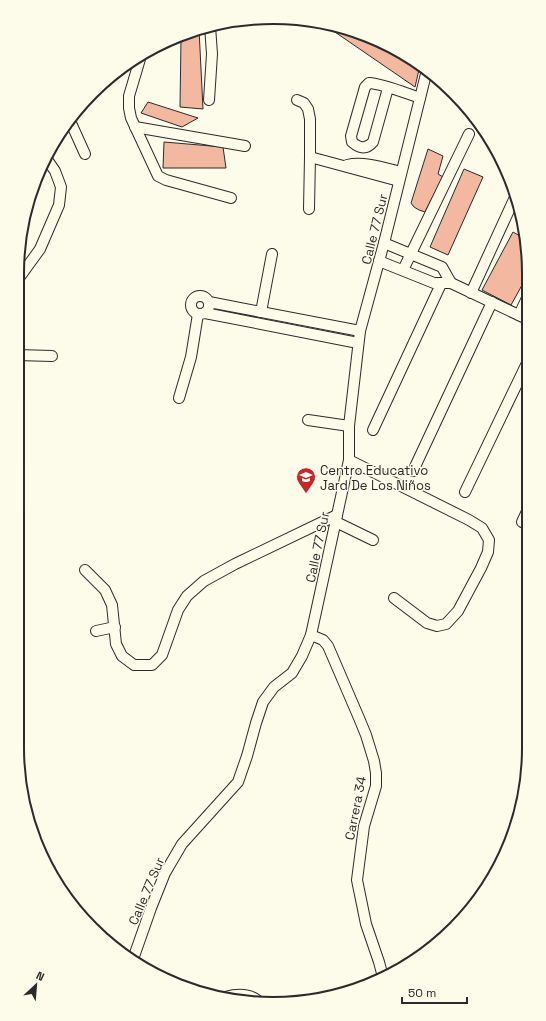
<svg xmlns="http://www.w3.org/2000/svg" width="546" height="1021" font-family="'Space Grotesk',sans-serif">
  <style>
    .building { fill: #f2b8a0; stroke: #2b2b2b }
    .lines { fill: none; stroke-linecap: round; stroke-linejoin: round }
    .minor-casing { stroke: #2b2b2b; stroke-width: 12 }
    .minor { stroke: #fdfbea; stroke-width: 10 }
    .labels { text-anchor: middle; stroke-width: 3; stroke-linejoin: round; paint-order: stroke }
    .street-label { font-size: 13px; fill: #2b2b2b; stroke: #fdfbea }
    .poi-label { font-size: 13px; fill: #2b2b2b; stroke: #fdfbea; text-anchor: start }
    .rim { fill: none; stroke: #2b2b2b; stroke-width: 2 }
  </style>
  <rect width="100%" height="100%" fill="#fdfbea"/>
  <g class="building">
    <path d="M 333,28 L 401,51 L 420,65 L 415,87 L 332,30 Z"/>
    <path d="M 199,29 L 203,109 L 180,107 L 181,38 Z"/>
    <path d="M 148,102 L 198,118 L 182,127 L 141,113 Z"/>
    <path d="M 164,142 L 223,147 L 226,168 L 163,168 Z"/>
    <path d="M 428,149 L 443,156 L 438,174 L 443,177 L 425,212 L 419,210 L 414,207 L 411,203 Z"/>
    <path d="M 464,169 L 483,177 L 448,255 L 430,247 Z"/>
    <path d="M 513,232 L 527,240 L 527,276 L 511,305 L 482,290 Z"/>
  </g>
  <g class="lines">
    <g class="minor-casing">
      <g id="minor">
        <path d="M 140,59 L 129,96 L 129,108 L 131,118 L 158,176 L 166,180 L 231,198"/>
        <path d="M 388,88 L 373,142 C 366,150 359,148 352,142 L 351,136 L 365,87 L 369,83 C 384,84 405,93 420,98"/>
        <path d="M 209,100 L 212,54 L 210,26"/>
        <path d="M 297,100 L 304,103 L 308,109 L 310,119 L 310,157 L 309,209"/>
        <path d="M 71,123 L 85,154"/>
        <path d="M 135,127 L 245,146"/>
        <path d="M 310,157 L 399,181"/>
        <path d="M 347,165 C 365,161 384,168 401,172"/>
        <path d="M 384,243 L 442,267 L 451,283"/>
        <path d="M 379,261 L 434,283 L 451,283 L 527,319"/>
        <path d="M 403,270 L 469,134"/>
        <path d="M 19,278 L 40,249 L 59,205 L 61,187 L 55,171 L 46,158"/>
        <path d="M 471,293 L 516,195"/>
        <circle cx="200" cy="305" r="9"/>
        <path d="M 209,302 L 360,331"/>
        <path d="M 261,312 L 272,254"/>
        <path d="M 205,313 L 358,343"/>
        <path d="M 519,315 L 527,298"/>
        <path d="M 17,355 L 52,356"/>
        <path d="M 179,398 L 191,357 L 198,314"/>
        <path d="M 308,420 L 349,426"/>
        <path d="M 373,430 L 441,284"/>
        <path d="M 349,460 L 469,520 L 482,528 L 489,540 L 488,552 L 481,568 L 458,611 L 446,624 L 437,626 L 427,623 L 394,598"/>
        <path d="M 413,471 L 492,302"/>
        <path d="M 465,492 L 527,363"/>
        <path d="M 336,522 L 373,540"/>
        <path d="M 522,522 L 528,509"/>
        <path d="M 85,570 L 105,590 L 112,605 L 116,644 L 122,656 L 134,665 L 152,665 L 162,655 L 178,610 L 187,596 L 204,581 L 235,564 L 337,515"/>
        <path d="M 96,631 L 115,627"/>
        <path d="M 311,635 L 323,640 L 328,646 L 359,718 L 366,735 L 374,761 L 376,773 L 376,786 L 364,826 L 357,880 L 366,924 L 379,962 L 383,977"/>
        <path d="M 132,962 L 151,908 L 165,873 L 182,844 L 238,782 L 247,756 L 256,723 L 263,702 L 274,687 L 292,673 L 302,656 L 311,635 L 349,460 L 349,426 L 360,331 L 384,243 L 427,70"/>
        <path d="M 225,997 C 236,994 248,993 257,1000"/>
      </g>
    </g>
    <use href="#minor" class="minor"/>
  </g>
  <defs>
    <g id="school-pin" transform="scale(1)"><path d="M0 17L-7.5 6A9.5 9.5 0 1 1 7.5 6Z" fill="#c62828" stroke="#fdfbea"/><path d="M0-5L7-2L0 1L-7-2ZM-4 1L0 2.5L4 1V4Q0 6-4 4Z" fill="#fff"/></g>
  </defs>
  <g fill-rule="evenodd">
    <use href="#school-pin" x="306" y="477"/>
  </g>
  <g class="labels">
    <g class="street-label">
      <text transform="translate(374 229) rotate(-76)" y="5">Calle 77 Sur</text>
      <text transform="translate(317 547) rotate(-78)" y="5">Calle 77 Sur</text>
      <text transform="translate(355 808) rotate(-79)" y="5">Carrera 34</text>
      <text transform="translate(146 891) rotate(-67)" y="5">Calle 77 Sur</text>
    </g>
    <g class="poi-label">
      <text x="320" y="475">Centro Educativo<tspan x="320" dy="15">Jard De Los Niños</tspan></text>
    </g>
  </g>
  <path d="M0 0H546V1021H0ZM273 24H273A249 249 0 0 1 522 273V748A249 249 0 0 1 273 997H273A249 249 0 0 1 24 748V273A249 249 0 0 1 273 24Z" fill="#fdfbea" fill-rule="evenodd"/>
  <path class="rim" d="M273 24H273A249 249 0 0 1 522 273V748A249 249 0 0 1 273 997H273A249 249 0 0 1 24 748V273A249 249 0 0 1 273 24Z"/>
  <g transform="translate(36 985) rotate(26)" stroke="#fdfbea" stroke-width="3" paint-order="stroke">
  <path d="M0-3L7 15L0 10L-7 15Z" fill="#2b2b2b"/>
  <text y="-6" font-size="11" font-weight="bold" text-anchor="middle" fill="#2b2b2b">N</text>
  </g>
  <path d="M402 997v6h65v-6" fill="none" stroke="#2b2b2b" stroke-width="2"/>
  <text x="408" y="997" font-size="12" fill="#2b2b2b" stroke="#fdfbea" stroke-width="3" paint-order="stroke">50 m</text>
</svg>
